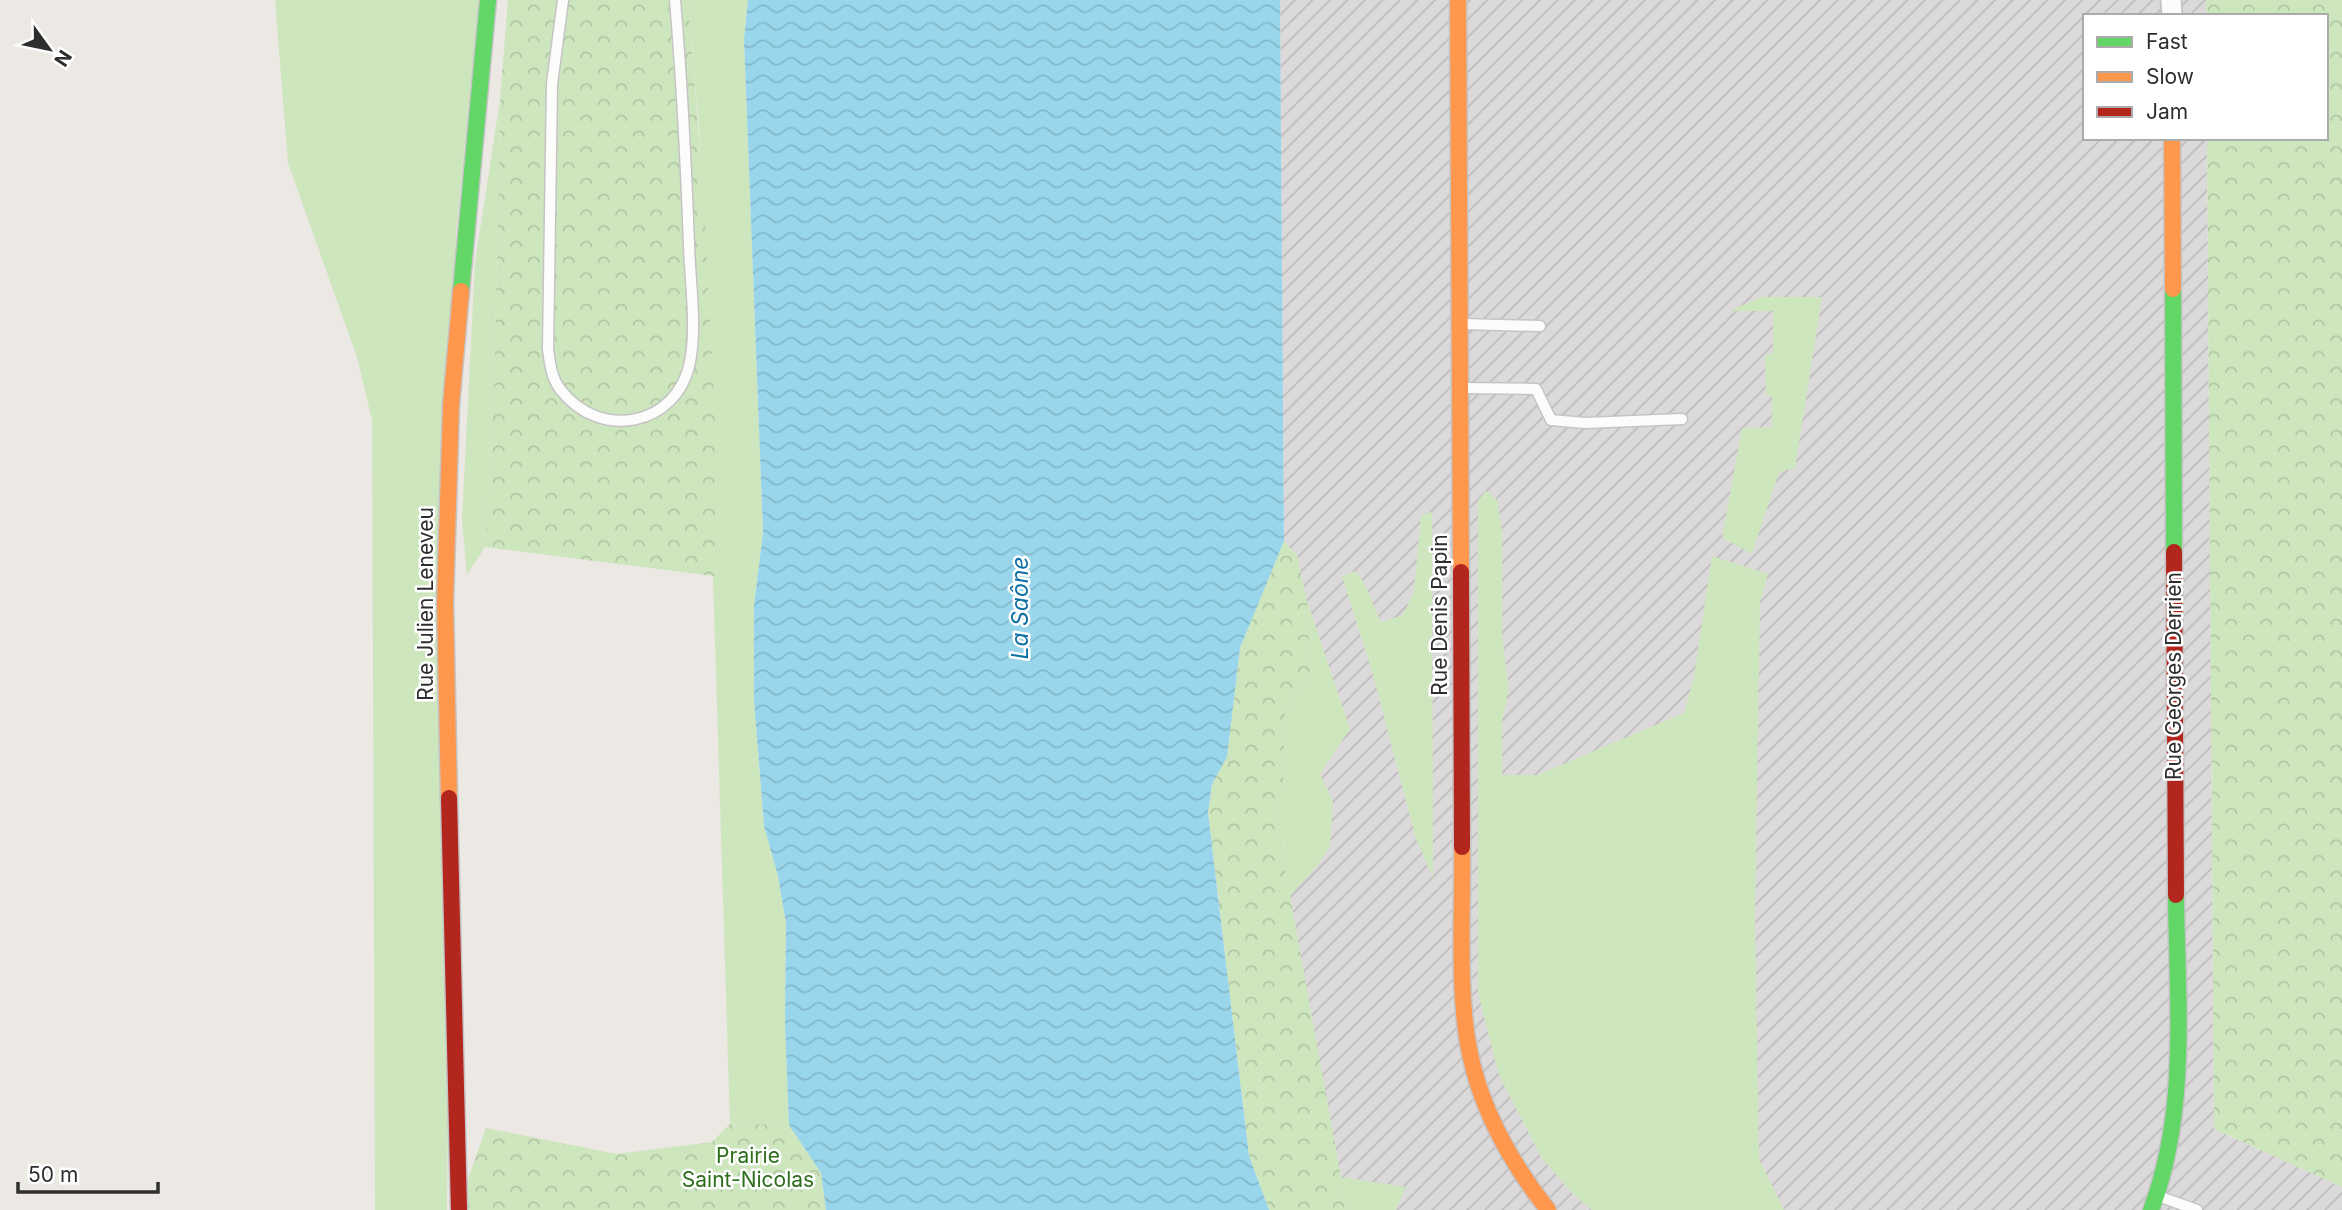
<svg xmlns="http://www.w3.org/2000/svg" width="2342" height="1210" font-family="Inter,sans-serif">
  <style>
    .industrial { fill: url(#industrial-furrows) }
    .grass { fill: #cee6be }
    .forest { fill: url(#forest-crowns) }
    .water { fill: url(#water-waves) }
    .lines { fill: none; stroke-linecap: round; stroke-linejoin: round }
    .lane-casing { stroke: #c5c4c5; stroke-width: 13 }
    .street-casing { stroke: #c5c4c5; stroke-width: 23 }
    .fast-casing { stroke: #c5c4c5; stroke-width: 19 }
    .slow-casing { stroke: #c5c4c5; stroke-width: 19 }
    .jam-casing { stroke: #c5c4c5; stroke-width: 19 }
    .lane { stroke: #fcfcfb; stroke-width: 10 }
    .street { stroke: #fcfcfb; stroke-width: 19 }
    .fast { stroke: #63d668; stroke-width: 16 }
    .slow { stroke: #ff974d; stroke-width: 16 }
    .jam { stroke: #b3261e; stroke-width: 16 }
    .labels { text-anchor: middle; stroke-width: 5; stroke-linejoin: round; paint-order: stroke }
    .street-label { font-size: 21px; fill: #2e2e2e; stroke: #fff }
    .park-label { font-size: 21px; fill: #2c6e1b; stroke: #fff }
    .water-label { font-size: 23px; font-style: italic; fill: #0d6fa3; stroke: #fff }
  </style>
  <defs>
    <pattern id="industrial-furrows" width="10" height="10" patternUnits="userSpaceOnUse" patternTransform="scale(1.75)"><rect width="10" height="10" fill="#dcd9db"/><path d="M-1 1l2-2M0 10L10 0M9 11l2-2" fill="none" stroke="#bdbbbc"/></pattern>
    <pattern id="forest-crowns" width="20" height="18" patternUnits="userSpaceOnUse" patternTransform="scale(1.75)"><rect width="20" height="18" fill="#cee6be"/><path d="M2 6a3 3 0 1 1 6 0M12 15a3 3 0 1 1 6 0" fill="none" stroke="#b1c6a4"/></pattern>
    <pattern id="water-waves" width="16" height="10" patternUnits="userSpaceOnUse" patternTransform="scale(1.75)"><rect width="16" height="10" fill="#99d6ec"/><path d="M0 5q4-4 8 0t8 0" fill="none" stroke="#84b8cb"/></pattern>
  </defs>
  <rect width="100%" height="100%" fill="#ece8e4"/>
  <path class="industrial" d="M 1280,0 L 2206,0 L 2206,16 L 2085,16 L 2085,138 L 2207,138 L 2214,1129 L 2342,1187 L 2342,1210 L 1269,1210 L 1227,756 L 1284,541 Z"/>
  <g class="grass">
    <path d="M 275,0 L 479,0 L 456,234 L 447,1210 L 375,1210 L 372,420 L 357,357 L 288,163 Z"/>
    <path d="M 688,0 L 748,0 L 744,39 L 763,533 L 754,606 L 754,700 L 764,826 L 778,876 L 786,923 L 785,1024 L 789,1125 L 730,1124 L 699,130 Z"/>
    <path d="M 500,100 L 494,397 L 485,547 L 467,575 L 462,520 L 475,263 Z"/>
    <path d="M 1761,297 L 1822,297 L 1795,468 L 1779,472 L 1752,554 L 1722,538 L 1742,428 L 1772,427 L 1772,397 L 1766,394 L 1765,354 L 1773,354 L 1773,311 L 1729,311 Z"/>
    <path d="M 1486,491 L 1497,500 L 1502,530 L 1502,635 L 1509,690 L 1502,720 L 1502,775 L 1537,775 L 1684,713 L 1694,676 L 1712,556 L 1768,574 L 1760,602 L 1755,918 L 1759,1159 L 1784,1210 L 1592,1210 L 1572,1193 L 1541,1157 L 1499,1075 L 1478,993 L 1478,500 Z"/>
    <path d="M 1432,512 L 1433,878 L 1416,839 L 1373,675 L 1342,576 L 1355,571 C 1366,580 1373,607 1381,622 L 1403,615 L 1414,591 L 1421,515 Z"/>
    <path d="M 1307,601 L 1350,729 L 1320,774 L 1333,801 L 1330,846 L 1317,866 L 1290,896 L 1275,813 L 1283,781 L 1285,710 L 1310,673 Z"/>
    <path d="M 1341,1177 L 1406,1187 L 1396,1210 L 1345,1210 Z"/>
  </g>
  <g class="forest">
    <path d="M 508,0 L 688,0 C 704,191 716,383 720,575 L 713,576 L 485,547 L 494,397 L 500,100 Z"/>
    <path d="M 2206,0 L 2342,0 L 2342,1187 L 2214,1129 L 2207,138 L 2326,138 L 2326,16 L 2206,16 Z"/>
    <path d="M 1284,541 L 1297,555 L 1307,601 L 1310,673 L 1285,710 L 1283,781 L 1275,813 L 1341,1177 L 1345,1210 L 1269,1210 L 1249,1156 L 1208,813 L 1212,784 L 1227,756 L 1240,648 Z"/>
    <path d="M 730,1124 L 789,1125 L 821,1173 L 826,1210 L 467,1210 L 466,1185 L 486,1128 L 617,1154 L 712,1142 Z"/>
  </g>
  <path class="water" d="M 748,0 L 1280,0 L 1284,541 L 1240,648 L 1227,757 L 1212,784 L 1208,813 L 1249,1156 L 1269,1210 L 826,1210 L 821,1173 L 789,1125 L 785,1024 L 786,923 L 778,876 L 764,826 L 754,700 L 754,606 L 763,533 L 744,39 Z"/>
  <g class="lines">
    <g class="lane-casing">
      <g id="lane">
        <path d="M 563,0 L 552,84 L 548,349 C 550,363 551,377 560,389 C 599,441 677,427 690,362 C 697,326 690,281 689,245 C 686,163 682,82 675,0"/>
        <path d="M 1463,324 L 1540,326"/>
        <path d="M 1461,388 L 1536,389 L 1551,420 L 1585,423 L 1682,419"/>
        <path d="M 2158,1196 L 2197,1210"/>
      </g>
    </g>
    <g class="street-casing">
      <path id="street" d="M 2171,0 L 2172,16"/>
    </g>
    <g class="fast-casing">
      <g id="fast">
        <path d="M 2173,289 L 2174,552"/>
        <path d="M 461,291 L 488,0"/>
        <path d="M 2151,1210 C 2189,1110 2177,1000 2176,895"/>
      </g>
    </g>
    <g class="slow-casing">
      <g id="slow">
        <path d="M 1458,0 L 1461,572"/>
        <path d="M 2172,138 L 2173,289"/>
        <path d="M 449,798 L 445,602 L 451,405 L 461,291"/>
        <path d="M 1462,847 C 1463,911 1457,993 1470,1054 C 1482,1112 1512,1164 1548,1210"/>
      </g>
    </g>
    <g class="jam-casing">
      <g id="jam">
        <path d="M 2174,552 L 2176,895"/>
        <path d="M 1461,572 L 1462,847"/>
        <path d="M 449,798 L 459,1210"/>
      </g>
    </g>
    <use href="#lane" class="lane"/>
    <use href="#street" class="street"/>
    <use href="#fast" class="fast"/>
    <use href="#slow" class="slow"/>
    <use href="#jam" class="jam"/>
  </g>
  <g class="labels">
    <g class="street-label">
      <text transform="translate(426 604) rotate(-90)" y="7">Rue Julien Leneveu</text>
      <text transform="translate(1440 615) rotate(-90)" y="7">Rue Denis Papin</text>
      <text transform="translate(2174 676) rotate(-90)" y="7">Rue Georges Derrien</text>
    </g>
    <g class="park-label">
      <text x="748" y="1163">Prairie<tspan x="748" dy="24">Saint-Nicolas</tspan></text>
    </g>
    <g class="water-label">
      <text transform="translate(1020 608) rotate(-90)" y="8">La Saône</text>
    </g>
  </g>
  <rect x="2083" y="14" width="245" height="126" fill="#ffffff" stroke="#ababab" stroke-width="2"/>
  <rect x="2097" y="37" width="35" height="10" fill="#63d668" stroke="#ababab" stroke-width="2"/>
  <text x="2146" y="49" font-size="21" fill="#2e2e2e">Fast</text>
  <rect x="2097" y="72" width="35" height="10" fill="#ff974d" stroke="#ababab" stroke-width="2"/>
  <text x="2146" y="84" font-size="21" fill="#2e2e2e">Slow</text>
  <rect x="2097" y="107" width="35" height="10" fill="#b3261e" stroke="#ababab" stroke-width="2"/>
  <text x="2146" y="119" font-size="21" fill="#2e2e2e">Jam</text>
  <g transform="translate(49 49) rotate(123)" stroke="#ffffff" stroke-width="5" paint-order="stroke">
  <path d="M0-5L12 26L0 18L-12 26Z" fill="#2e2e2e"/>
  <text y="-10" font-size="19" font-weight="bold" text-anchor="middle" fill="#2e2e2e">N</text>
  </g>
  <path d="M18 1182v10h140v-10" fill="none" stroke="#2e2e2e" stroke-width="3.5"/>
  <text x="28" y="1182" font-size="21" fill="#2e2e2e" stroke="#ffffff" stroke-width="5" paint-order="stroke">50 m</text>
</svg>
